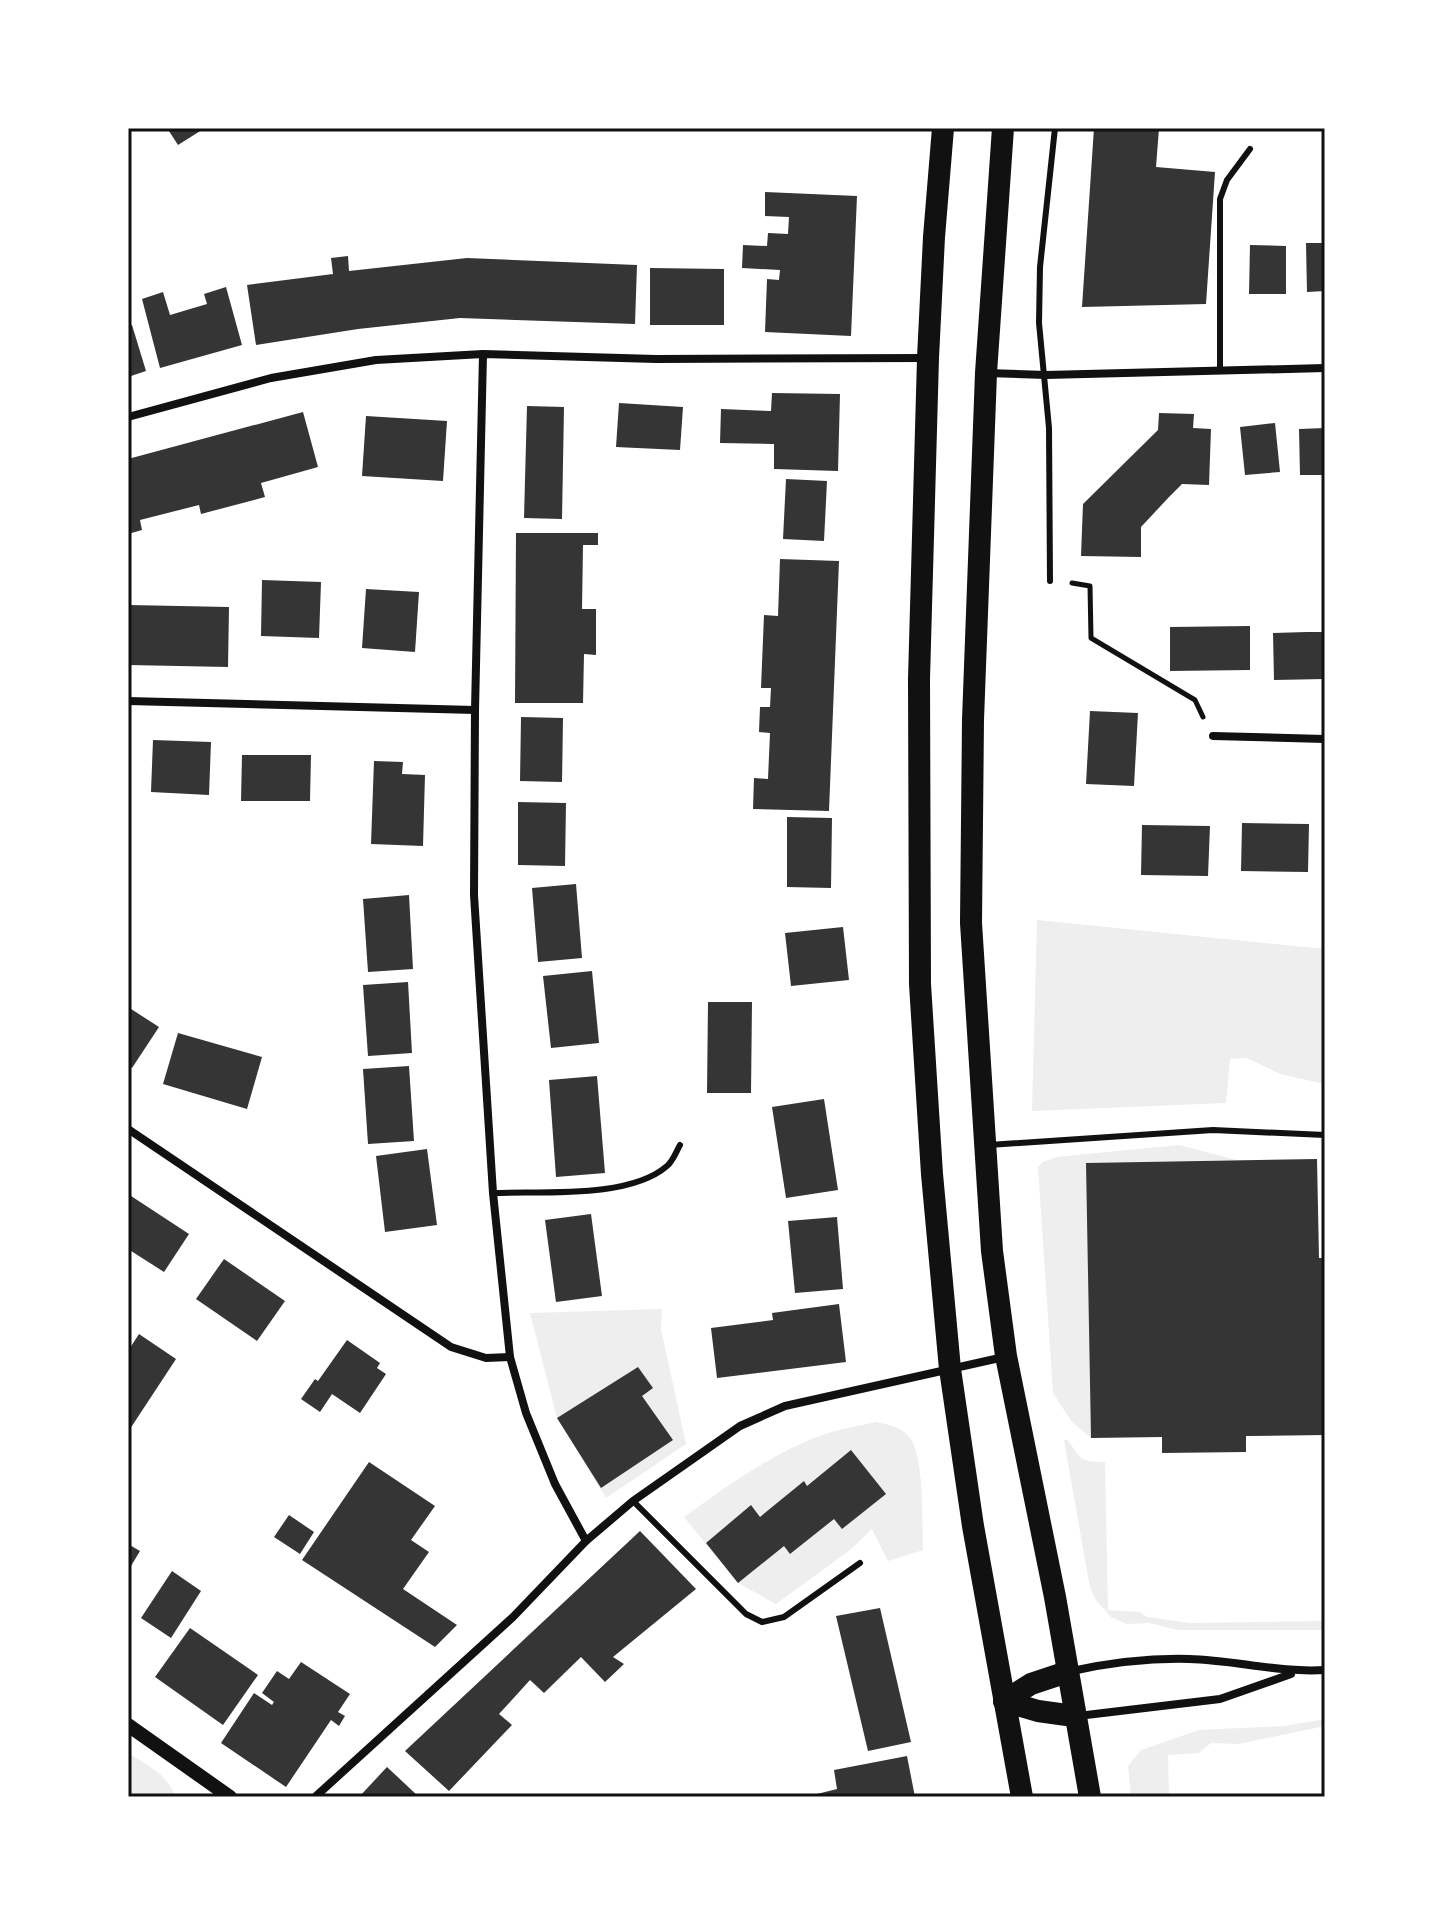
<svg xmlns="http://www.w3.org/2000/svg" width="1453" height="1925" font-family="Roboto,sans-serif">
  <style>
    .green { fill: #eee }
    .building { fill: #353535 }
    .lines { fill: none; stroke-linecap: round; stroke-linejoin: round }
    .path { stroke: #111; stroke-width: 5 }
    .service { stroke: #111; stroke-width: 6 }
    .minor { stroke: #111; stroke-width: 8 }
    .tertiary { stroke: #111; stroke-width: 14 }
    .trunk { stroke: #111; stroke-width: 22 }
    .neatline { fill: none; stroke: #111; stroke-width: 3 }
  </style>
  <rect width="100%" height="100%" fill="#fff"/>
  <g class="green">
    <path d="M 1037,920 L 1325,949 L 1325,1084 L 1280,1074 L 1247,1058 L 1230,1059 L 1226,1103 L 1032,1111 Z"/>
    <path d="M 1179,1145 L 1237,1160 L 1087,1163 L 1091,1438 L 1072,1422 L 1053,1393 L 1038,1167 L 1043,1162 L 1056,1157 Z"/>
    <path d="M 662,1309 L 661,1329 L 686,1444 L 606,1498 L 557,1418 L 530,1313 Z"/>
    <path d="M 876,1422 C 891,1425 906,1428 913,1443 C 924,1467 922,1522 923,1550 L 888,1561 L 872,1529 L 850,1550 L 776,1604 L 738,1583 L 684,1517 C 727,1486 771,1454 822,1435 C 839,1429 859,1426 876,1422 Z"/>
    <path d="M 1064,1440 L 1068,1440 C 1081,1459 1080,1462 1105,1462 L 1108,1610 L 1139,1612 L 1147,1617 L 1190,1623 L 1325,1621 L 1325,1630 L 1178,1630 L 1149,1623 L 1127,1624 L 1111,1617 L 1096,1600 L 1090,1588 Z"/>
    <path d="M 1325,1719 L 1325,1726 L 1238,1744 L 1211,1743 L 1199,1753 L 1168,1755 L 1169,1797 L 1131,1797 L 1128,1766 L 1141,1750 L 1199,1730 L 1284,1726 Z"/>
    <path d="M 128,1753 C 146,1764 169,1775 175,1797 L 128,1797 Z"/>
  </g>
  <g class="building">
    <path d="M 167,128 L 205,128 L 178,145 Z"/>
    <path d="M 1094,128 L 1159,128 L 1156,167 L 1215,172 L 1206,304 L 1082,307 Z"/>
    <path d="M 765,192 L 857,196 L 851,336 L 765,332 L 767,279 L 779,280 L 780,270 L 742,268 L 743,245 L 767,246 L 768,233 L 788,234 L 789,217 L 765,216 Z"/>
    <path d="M 1306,243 L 1325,243 L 1325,291 L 1307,292 Z"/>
    <path d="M 1250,245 L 1286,246 L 1286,294 L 1249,294 Z"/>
    <path d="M 348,256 L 349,271 L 467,258 L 637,265 L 635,324 L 460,318 L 358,329 L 256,345 L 247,285 L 333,274 L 331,258 Z"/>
    <path d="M 650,268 L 724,269 L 724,325 L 650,325 Z"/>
    <path d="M 226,287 L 242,345 L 160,368 L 142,299 L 163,292 L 170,315 L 207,304 L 204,294 Z"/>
    <path d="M 132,325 L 146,371 L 128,377 L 128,326 Z"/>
    <path d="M 772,393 L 840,394 L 838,471 L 774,469 L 774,444 L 720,443 L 721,409 L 771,411 Z"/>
    <path d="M 619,403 L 683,407 L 680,450 L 616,447 Z"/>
    <path d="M 527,406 L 564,407 L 562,519 L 524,518 Z"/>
    <path d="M 303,412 L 318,467 L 261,483 L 265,497 L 201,514 L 199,505 L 140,520 L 142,530 L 128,534 L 128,459 Z"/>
    <path d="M 1159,413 L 1194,414 L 1193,428 L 1211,429 L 1209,485 L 1182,484 L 1169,497 L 1141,527 L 1141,557 L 1081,556 L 1083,504 L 1158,430 Z"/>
    <path d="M 366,416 L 447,421 L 443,481 L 362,476 Z"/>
    <path d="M 1275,423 L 1280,472 L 1245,475 L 1240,427 Z"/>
    <path d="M 1325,428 L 1325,475 L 1300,475 L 1299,429 Z"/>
    <path d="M 786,479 L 827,481 L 824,541 L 783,539 Z"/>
    <path d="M 516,533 L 598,533 L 598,545 L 583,545 L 582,609 L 596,609 L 596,655 L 584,654 L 583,703 L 515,703 Z"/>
    <path d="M 780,559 L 839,561 L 829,811 L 753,809 L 754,778 L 768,779 L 770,733 L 759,732 L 760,707 L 770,707 L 771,688 L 761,688 L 764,615 L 778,616 Z"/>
    <path d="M 262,580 L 321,582 L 319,638 L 261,636 Z"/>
    <path d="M 366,589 L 419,592 L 415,652 L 362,648 Z"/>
    <path d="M 129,605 L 229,607 L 228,667 L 128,665 Z"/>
    <path d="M 1250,626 L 1250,670 L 1170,671 L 1170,627 Z"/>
    <path d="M 1307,632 L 1325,632 L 1325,679 L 1274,680 L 1273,633 Z"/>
    <path d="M 1090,711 L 1138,713 L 1134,786 L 1086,784 Z"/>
    <path d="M 521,717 L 563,718 L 562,782 L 520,781 Z"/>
    <path d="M 153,740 L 211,742 L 209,795 L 151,792 Z"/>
    <path d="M 242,755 L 311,755 L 310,801 L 241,801 Z"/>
    <path d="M 374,761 L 403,762 L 402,774 L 425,775 L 423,846 L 371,844 Z"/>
    <path d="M 518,802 L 566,803 L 565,866 L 518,865 Z"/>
    <path d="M 787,817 L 832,818 L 831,888 L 787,887 Z"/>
    <path d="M 1242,823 L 1309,824 L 1308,872 L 1241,871 Z"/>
    <path d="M 1142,825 L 1210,826 L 1208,876 L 1141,875 Z"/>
    <path d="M 576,884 L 582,958 L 538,962 L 532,888 Z"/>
    <path d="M 409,895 L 413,969 L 368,972 L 363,899 Z"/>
    <path d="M 843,927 L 849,980 L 791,986 L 785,933 Z"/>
    <path d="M 592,971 L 599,1043 L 551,1048 L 543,976 Z"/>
    <path d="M 408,982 L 412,1053 L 368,1056 L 363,985 Z"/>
    <path d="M 708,1002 L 752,1002 L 751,1093 L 707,1093 Z"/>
    <path d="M 128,1007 L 159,1027 L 132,1068 L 128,1065 Z"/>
    <path d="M 178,1033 L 262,1057 L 247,1109 L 163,1084 Z"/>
    <path d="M 409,1066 L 414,1141 L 368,1144 L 363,1069 Z"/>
    <path d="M 597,1076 L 605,1173 L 556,1177 L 549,1080 Z"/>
    <path d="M 824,1099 L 838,1190 L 786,1198 L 772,1107 Z"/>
    <path d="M 427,1149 L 437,1225 L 385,1232 L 376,1156 Z"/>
    <path d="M 1317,1159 L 1319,1258 L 1325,1258 L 1325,1435 L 1246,1436 L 1246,1452 L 1162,1453 L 1162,1437 L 1091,1438 L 1086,1163 Z"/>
    <path d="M 128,1194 L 189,1234 L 164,1272 L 128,1249 Z"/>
    <path d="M 591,1214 L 602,1296 L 556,1302 L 545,1220 Z"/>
    <path d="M 837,1217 L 843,1289 L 795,1293 L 788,1221 Z"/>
    <path d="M 224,1259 L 285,1301 L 257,1341 L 196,1299 Z"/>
    <path d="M 839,1304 L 846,1362 L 717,1378 L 711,1328 L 773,1320 L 772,1313 Z"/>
    <path d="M 139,1334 L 176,1359 L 128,1432 L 128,1351 Z"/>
    <path d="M 347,1340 L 380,1363 L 377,1368 L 386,1374 L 360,1413 L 332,1394 L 320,1412 L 301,1399 L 315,1379 L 318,1381 Z"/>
    <path d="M 638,1367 L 653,1388 L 642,1396 L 673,1440 L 601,1488 L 557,1418 Z"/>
    <path d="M 851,1450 L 886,1494 L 842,1529 L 834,1519 L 790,1554 L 784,1546 L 738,1583 L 706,1543 L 751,1505 L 760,1517 L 804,1481 L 807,1486 Z"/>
    <path d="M 369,1462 L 435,1506 L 411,1540 L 429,1552 L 403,1589 L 457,1625 L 435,1647 L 302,1560 Z"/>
    <path d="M 289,1515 L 314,1532 L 300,1554 L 274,1537 Z"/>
    <path d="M 640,1531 L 696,1589 L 613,1657 L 624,1664 L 605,1682 L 581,1657 L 544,1693 L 530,1680 L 499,1714 L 512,1725 L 449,1791 L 405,1751 Z"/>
    <path d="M 128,1544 L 140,1551 L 128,1571 Z"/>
    <path d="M 172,1571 L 201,1591 L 171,1638 L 141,1618 Z"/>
    <path d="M 880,1608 L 911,1742 L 868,1751 L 836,1616 Z"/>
    <path d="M 190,1628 L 258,1675 L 223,1725 L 155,1677 Z"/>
    <path d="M 301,1662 L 350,1694 L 338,1712 L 345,1716 L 339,1726 L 331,1720 L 286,1787 L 221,1743 L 254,1693 L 272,1705 L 274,1702 L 262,1693 L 277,1671 L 289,1679 Z"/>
    <path d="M 907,1756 L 915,1797 L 805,1797 L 837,1789 L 834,1770 Z"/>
    <path d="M 387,1767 L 419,1797 L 359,1797 Z"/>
  </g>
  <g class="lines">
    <path class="path" d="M 1072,583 L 1090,586 L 1091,638 L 1195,700 L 1203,717"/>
    <g class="service">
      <path d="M 1220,371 L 1220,199 L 1227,180 L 1250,149"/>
      <path d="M 1050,581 L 1049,428 L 1039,323 L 1040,267 L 1055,128"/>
      <path d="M 989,1145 L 1213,1130 L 1325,1135"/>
      <path d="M 493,1193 C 542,1191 629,1199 667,1166 C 673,1161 676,1152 680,1145"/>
      <path d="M 633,1501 L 746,1614 L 762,1622 L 784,1617 L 860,1563"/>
    </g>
    <g class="minor">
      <path d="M 483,354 L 475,710 L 474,895 L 493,1193 L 510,1357 L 526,1413 L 555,1484 L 586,1541"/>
      <path d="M 987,373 L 1046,375 L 1325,368"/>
      <path d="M 128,417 L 271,378 L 376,360 L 483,354 L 656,359 L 927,358"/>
      <path d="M 128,701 L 475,710"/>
      <path d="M 1213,736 L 1325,739"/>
      <path d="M 128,1129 L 451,1347 L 486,1358 L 510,1357"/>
      <path d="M 1072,1671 C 1109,1663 1151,1658 1189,1659 C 1235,1660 1279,1673 1325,1670"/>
      <path d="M 1078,1716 L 1220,1699 L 1291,1674"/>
      <path d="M 315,1797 L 513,1617 L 586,1541 L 633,1501 L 740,1426 L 785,1406 L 1004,1357"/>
    </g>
    <path class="tertiary" d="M 128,1725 L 230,1797"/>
    <g class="trunk">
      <path d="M 943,128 L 934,237 L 928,358 L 919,679 L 920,984 L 932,1174 L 950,1369 L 973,1526 L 1022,1797"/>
      <path d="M 1003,128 L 986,373 L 973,720 L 971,923 L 992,1251 L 1006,1356 L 1055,1597 L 1090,1797"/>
      <path d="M 1004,1701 L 1038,1711 L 1074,1716"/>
      <path d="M 1004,1701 L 1031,1684 L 1067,1672"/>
    </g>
  </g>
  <rect width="1453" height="1925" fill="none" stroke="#ffffff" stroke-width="260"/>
  <rect x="130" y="130" width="1193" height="1665" class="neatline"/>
</svg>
